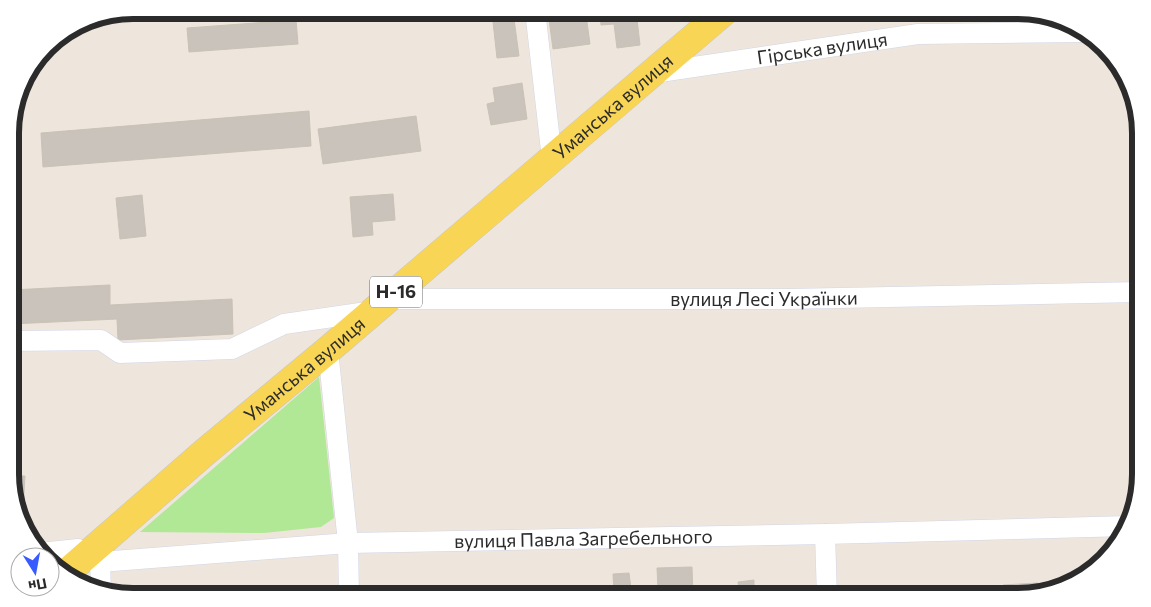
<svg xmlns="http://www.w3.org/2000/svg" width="1151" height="607" font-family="Commissioner,sans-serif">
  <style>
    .green { fill: #b0e895 }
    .building { fill: #c9c3bc; stroke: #c9c2b5 }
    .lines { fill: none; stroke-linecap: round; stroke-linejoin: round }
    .lane-casing { stroke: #d1d5e4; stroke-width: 11 }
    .street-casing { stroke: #d1d5e4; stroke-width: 21 }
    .primary-casing { stroke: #c8c8c8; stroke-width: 29 }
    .lane { stroke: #fff; stroke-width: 10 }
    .street { stroke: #fff; stroke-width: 20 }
    .primary { stroke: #f9d555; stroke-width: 28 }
    .labels { text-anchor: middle; stroke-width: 4.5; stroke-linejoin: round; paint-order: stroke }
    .shield { fill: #fff; stroke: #6b6b6b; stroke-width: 1 }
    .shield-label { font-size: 18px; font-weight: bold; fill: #2b2b2b }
    .street-label { font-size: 19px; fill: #2b2b2b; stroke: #fff }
    .rim { fill: none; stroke: #2b2b2b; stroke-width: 6 }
  </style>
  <rect width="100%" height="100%" fill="#eee6dc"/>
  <path class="green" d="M 319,377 L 334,518 L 321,527 L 264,533 L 140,532 Z"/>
  <g class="building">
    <path d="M 600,10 L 636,10 L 640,45 L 617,48 L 614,24 L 601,25 Z"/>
    <path d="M 586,15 L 590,44 L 553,49 L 549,19 Z"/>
    <path d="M 514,19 L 519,56 L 497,58 L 493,22 Z"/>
    <path d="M 296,20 L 298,44 L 189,52 L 187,28 Z"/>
    <path d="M 522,83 L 527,119 L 491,125 L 487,104 L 495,102 L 493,88 Z"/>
    <path d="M 309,111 L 311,146 L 43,167 L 41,133 Z"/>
    <path d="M 416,116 L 421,151 L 323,164 L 318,129 Z"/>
    <path d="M 393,194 L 395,220 L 372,222 L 373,235 L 353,237 L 350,197 Z"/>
    <path d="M 142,195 L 146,236 L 120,239 L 116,198 Z"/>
    <path d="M 110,285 L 110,305 L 232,299 L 233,334 L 118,340 L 117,319 L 11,324 L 11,290 Z"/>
    <path d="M 11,476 L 25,476 L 23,509 L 19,509 L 11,491 Z"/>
    <path d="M 692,567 L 693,597 L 650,597 L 650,589 L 658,589 L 657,568 Z"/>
    <path d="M 629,573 L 632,597 L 597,597 L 597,595 L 614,593 L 613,574 Z"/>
    <path d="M 754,580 L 754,588 L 770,586 L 772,597 L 740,597 L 738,582 Z"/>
    <path d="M 1038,583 L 1039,592 L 1026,597 L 1004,597 L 1003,585 Z"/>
    <path d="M 147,586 L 148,597 L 133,597 L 123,595 L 123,588 Z"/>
  </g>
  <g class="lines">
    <g class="lane-casing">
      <path id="lane" d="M 195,16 L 275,10"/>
    </g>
    <g class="street-casing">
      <g id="street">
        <path d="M 535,10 L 552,159"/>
        <path id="s1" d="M 653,73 L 918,34 L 1083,32"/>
        <path id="s2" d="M 388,299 L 787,299 L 1140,292"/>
        <path d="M 11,341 L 101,340 L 120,353 L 232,349 L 284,324 L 374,311"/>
        <path d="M 328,350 L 348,543 L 349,597"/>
        <path d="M 825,534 L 827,597"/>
        <path id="s3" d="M 40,553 L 78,549 L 100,562 L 348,543 L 825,534 L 1129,526"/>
        <path d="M 100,562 L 101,590"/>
      </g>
    </g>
    <g class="primary-casing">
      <g id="primary">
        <path id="s4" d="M 65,574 L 205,452 L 328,350 L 726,10"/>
      </g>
    </g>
    <use href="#lane" class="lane"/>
    <use href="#street" class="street"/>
    <use href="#primary" class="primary"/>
  </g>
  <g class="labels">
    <rect class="shield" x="370" y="276.5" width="52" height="31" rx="4"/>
    <g class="shield-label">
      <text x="396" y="298">Н-16</text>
    </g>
    <g class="street-label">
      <text dy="7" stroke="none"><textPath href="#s1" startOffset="171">Гірська вулиця</textPath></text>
      <text dy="7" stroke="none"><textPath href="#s4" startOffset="720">Уманська вулиця</textPath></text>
      <text dy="7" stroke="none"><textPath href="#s2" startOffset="376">вулиця Лесі Українки</textPath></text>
      <text dy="7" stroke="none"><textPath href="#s4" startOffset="315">Уманська вулиця</textPath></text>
      <text dy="7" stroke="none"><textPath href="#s3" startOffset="548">вулиця Павла Загребельного</textPath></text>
    </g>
  </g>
  <path d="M0 0H1151V607H0ZM133 19H1018A114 114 0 0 1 1132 133V474A114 114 0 0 1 1018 588H133A114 114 0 0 1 19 474V133A114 114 0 0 1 133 19Z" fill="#fff" fill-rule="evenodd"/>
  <path class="rim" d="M133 19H1018A114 114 0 0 1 1132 133V474A114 114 0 0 1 1018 588H133A114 114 0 0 1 19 474V133A114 114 0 0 1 133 19Z"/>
  <g transform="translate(35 572) rotate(169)"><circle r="24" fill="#ffffff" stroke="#aaaaaa"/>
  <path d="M0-4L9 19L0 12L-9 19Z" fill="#385bff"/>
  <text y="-8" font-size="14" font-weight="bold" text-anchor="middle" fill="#2b2b2b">Пн</text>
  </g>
</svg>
